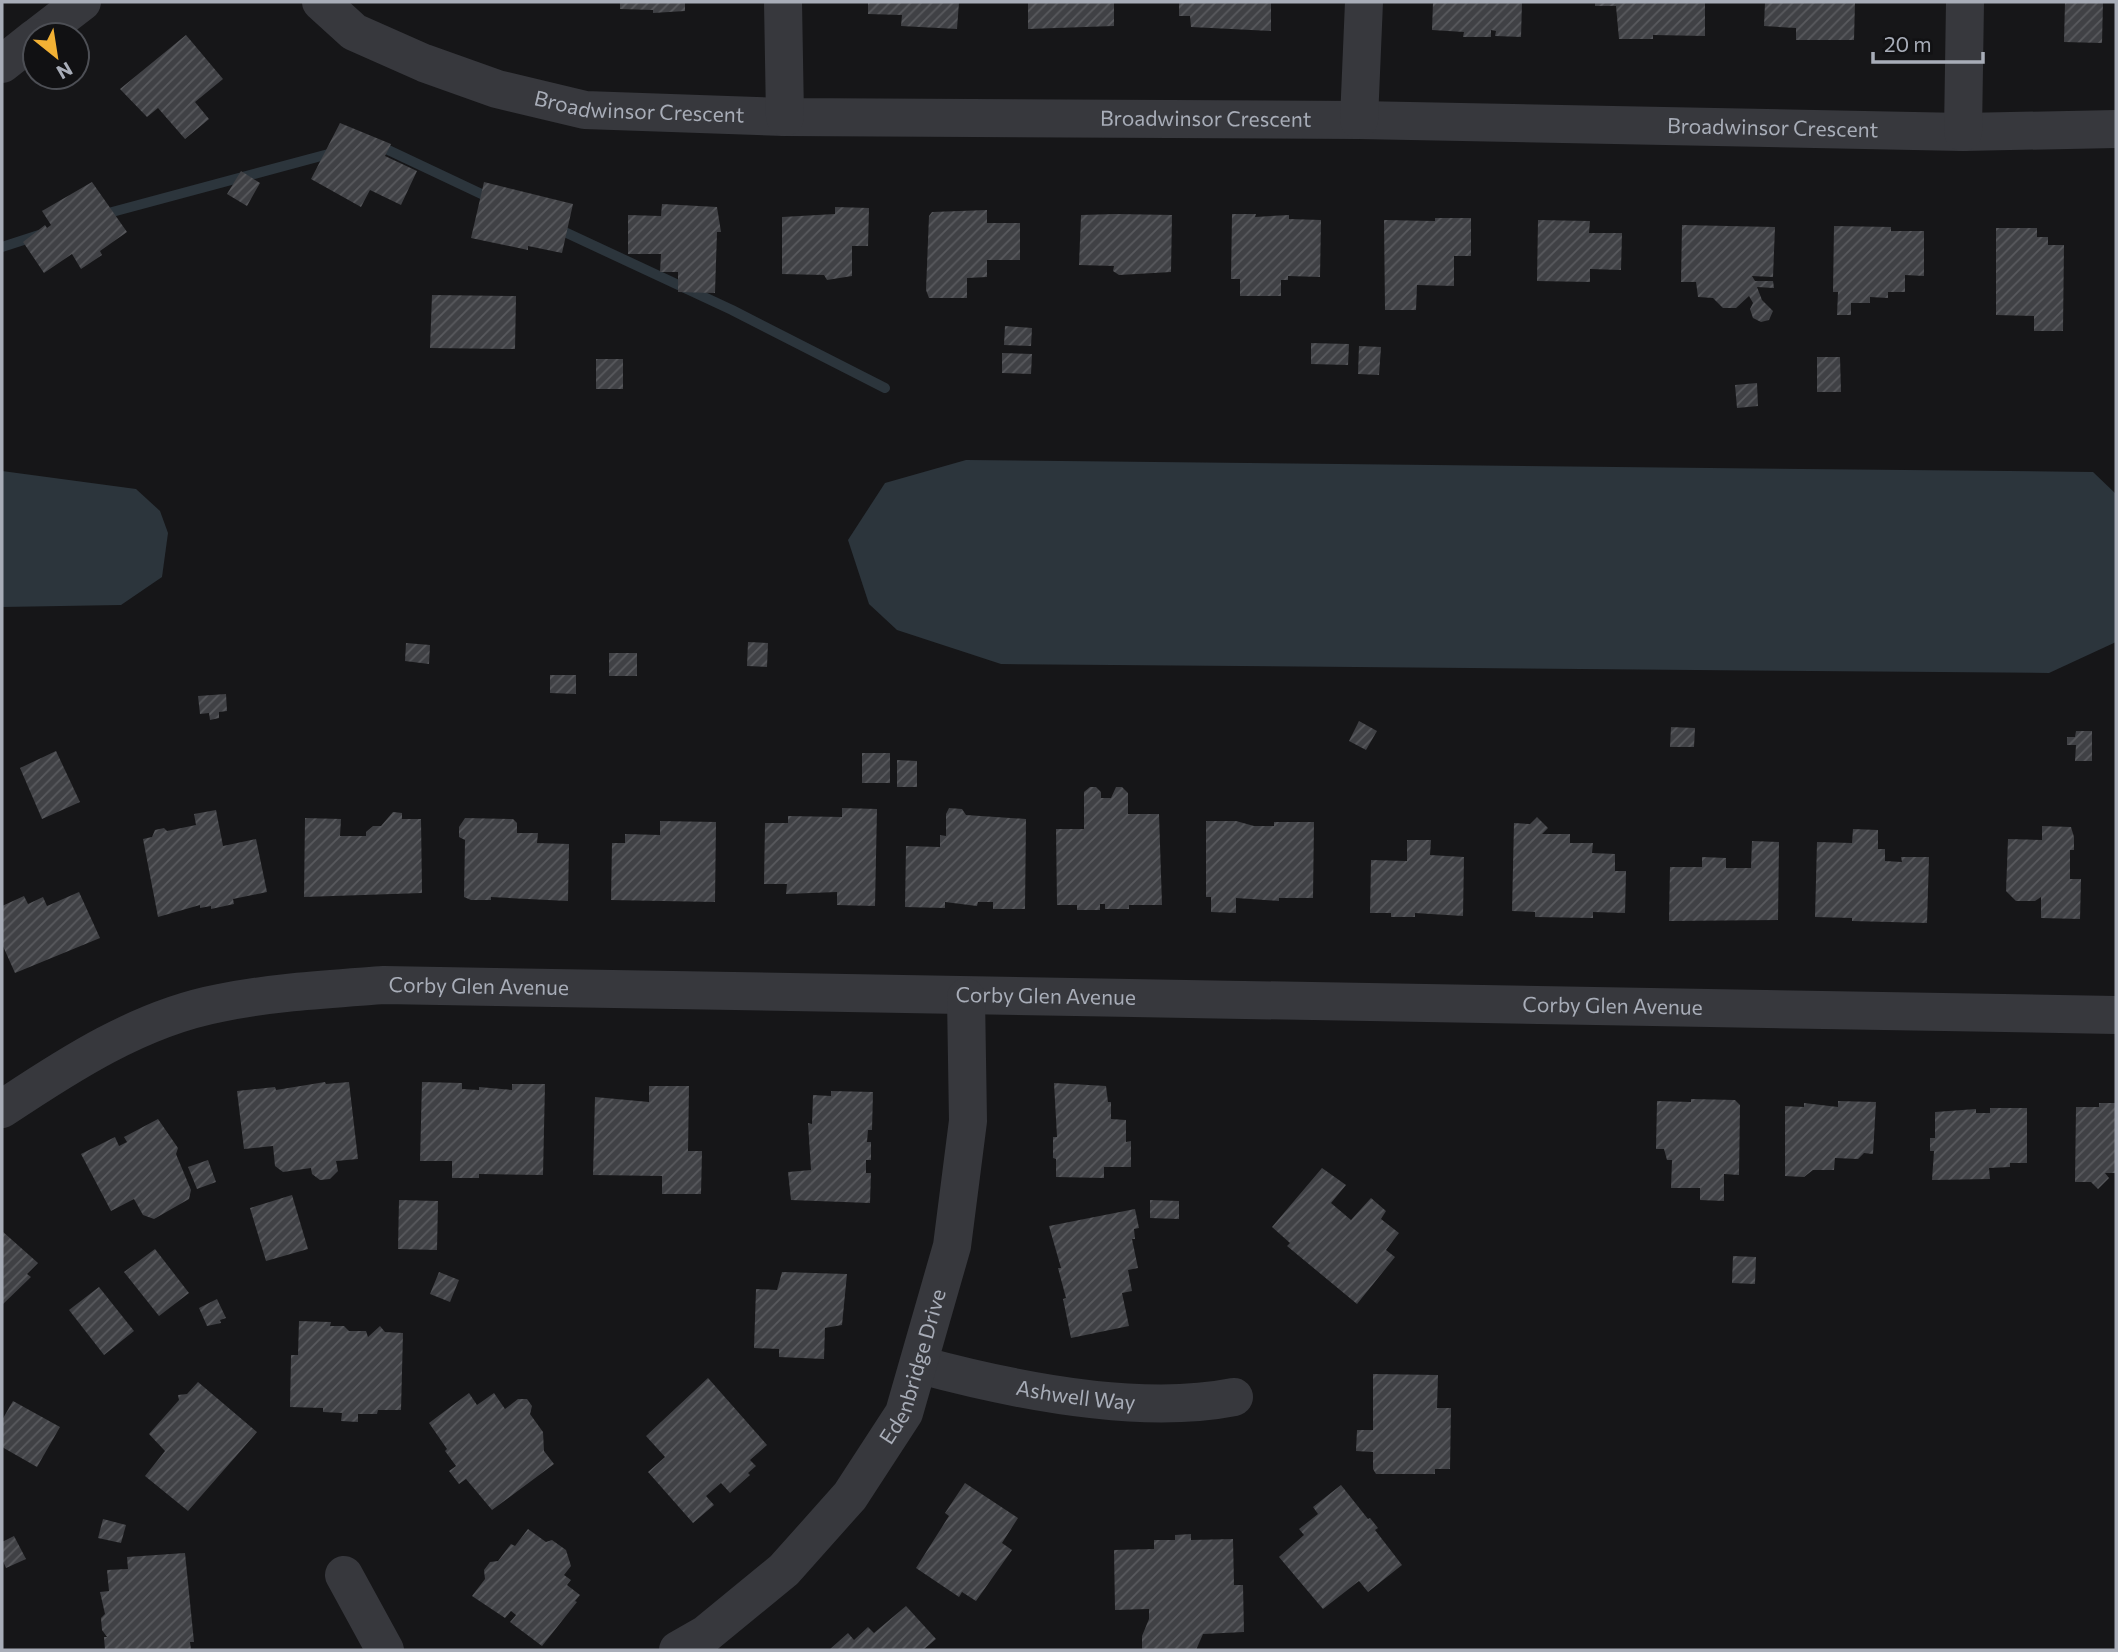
<svg xmlns="http://www.w3.org/2000/svg" width="2118" height="1652" font-family="Commissioner,sans-serif">
  <style>
    .water { fill: #2c353c }
    .lines { fill: none; stroke-linecap: round; stroke-linejoin: round }
    .stream { stroke: #2c353c; stroke-width: 10 }
    .building { fill: url(#building-hatch) }
    .minor { stroke: #37383d; stroke-width: 38 }
    .labels { text-anchor: middle; stroke-width: 6; stroke-linejoin: round; paint-order: stroke }
    .street-label { font-size: 21px; fill: #a8adb8; stroke: #111113 }
  </style>
  <defs>
    <pattern id="building-hatch" width="6" height="6" patternUnits="userSpaceOnUse" patternTransform="scale(1.75)"><rect width="6" height="6" fill="#404145"/><path d="M-1 1l2-2M0 6l6-6M5 7l2-2" fill="none" stroke="#595a5e"/></pattern>
  </defs>
  <rect width="100%" height="100%" fill="#161618"/>
  <g class="water">
    <path d="M 966,460 L 2093,472 L 2116,494 L 2116,642 L 2049,673 L 1001,664 L 897,630 L 869,604 L 848,540 L 885,483 Z"/>
    <path d="M 2,471 L 136,489 L 160,511 L 168,533 L 162,577 L 121,605 L 2,607 Z"/>
  </g>
  <g class="lines">
    <g class="stream">
      <path d="M 376,149 L 384,148 L 492,199"/>
      <path d="M 101,215 L 336,152"/>
      <path d="M 554,227 L 732,310 L 885,388"/>
      <path d="M 2,247 L 39,235"/>
    </g>
  </g>
  <g class="building">
    <path d="M 620,2 L 685,2 L 685,11 L 653,13 L 653,10 L 620,9 Z"/>
    <path d="M 868,2 L 959,2 L 957,29 L 901,26 L 902,15 L 868,14 Z"/>
    <path d="M 1028,2 L 1114,2 L 1114,26 L 1028,29 Z"/>
    <path d="M 1179,2 L 1271,2 L 1271,31 L 1191,27 L 1190,16 L 1179,16 Z"/>
    <path d="M 1433,2 L 1522,2 L 1521,37 L 1495,36 L 1496,31 L 1491,30 L 1491,37 L 1463,37 L 1464,32 L 1432,30 Z"/>
    <path d="M 1595,2 L 1705,2 L 1705,36 L 1653,35 L 1653,39 L 1619,39 L 1616,6 L 1595,6 Z"/>
    <path d="M 1765,2 L 1855,2 L 1854,40 L 1796,40 L 1796,28 L 1764,26 Z"/>
    <path d="M 2065,2 L 2103,2 L 2102,43 L 2064,42 Z"/>
    <path d="M 186,35 L 223,79 L 195,102 L 209,119 L 185,139 L 158,108 L 147,117 L 120,89 Z"/>
    <path d="M 340,123 L 391,144 L 385,156 L 417,171 L 401,205 L 370,190 L 361,207 L 311,179 Z"/>
    <path d="M 241,171 L 260,183 L 247,206 L 227,194 Z"/>
    <path d="M 92,182 L 127,232 L 100,251 L 102,255 L 81,269 L 72,254 L 44,273 L 23,242 L 45,225 L 47,228 L 51,225 L 42,211 Z"/>
    <path d="M 484,182 L 573,204 L 562,253 L 528,246 L 528,250 L 471,238 Z"/>
    <path d="M 662,204 L 717,207 L 721,232 L 717,232 L 715,293 L 678,292 L 678,272 L 660,272 L 661,254 L 628,254 L 628,215 L 661,216 Z"/>
    <path d="M 835,207 L 869,208 L 868,246 L 852,246 L 852,276 L 827,280 L 824,275 L 782,274 L 782,217 L 835,214 Z"/>
    <path d="M 987,210 L 987,223 L 1020,223 L 1020,260 L 987,260 L 987,277 L 967,278 L 967,298 L 929,298 L 926,290 L 929,216 L 932,212 Z"/>
    <path d="M 1115,214 L 1172,215 L 1171,272 L 1119,275 L 1113,271 L 1114,266 L 1079,265 L 1081,215 Z"/>
    <path d="M 1232,214 L 1256,214 L 1255,217 L 1289,215 L 1289,219 L 1321,220 L 1320,277 L 1288,276 L 1288,280 L 1281,280 L 1281,296 L 1240,296 L 1240,279 L 1231,279 Z"/>
    <path d="M 1435,218 L 1471,218 L 1471,256 L 1454,256 L 1454,286 L 1417,285 L 1416,310 L 1385,310 L 1384,220 L 1435,221 Z"/>
    <path d="M 1538,220 L 1590,221 L 1589,233 L 1622,233 L 1621,270 L 1590,269 L 1590,282 L 1537,281 Z"/>
    <path d="M 1682,225 L 1775,227 L 1773,277 L 1752,276 L 1755,281 L 1773,281 L 1774,288 L 1757,287 L 1762,300 L 1773,311 L 1769,320 L 1761,322 L 1753,318 L 1750,309 L 1753,303 L 1749,296 L 1736,308 L 1723,308 L 1713,298 L 1698,297 L 1696,282 L 1681,282 Z"/>
    <path d="M 1834,226 L 1891,227 L 1891,231 L 1924,231 L 1924,276 L 1905,275 L 1905,292 L 1888,292 L 1888,298 L 1870,297 L 1870,303 L 1851,303 L 1851,315 L 1837,315 L 1838,292 L 1833,292 Z"/>
    <path d="M 1996,228 L 2037,228 L 2037,237 L 2048,237 L 2048,245 L 2064,245 L 2063,331 L 2034,331 L 2034,316 L 1996,315 Z"/>
    <path d="M 432,295 L 516,296 L 515,349 L 430,348 Z"/>
    <path d="M 1005,326 L 1032,328 L 1031,346 L 1004,345 Z"/>
    <path d="M 1311,343 L 1349,344 L 1348,365 L 1311,364 Z"/>
    <path d="M 1359,346 L 1381,347 L 1379,375 L 1358,374 Z"/>
    <path d="M 1002,353 L 1032,354 L 1031,374 L 1002,373 Z"/>
    <path d="M 1817,357 L 1840,357 L 1841,392 L 1817,392 Z"/>
    <rect x="596" y="359" width="27" height="30"/>
    <path d="M 1757,383 L 1758,406 L 1737,408 L 1735,385 Z"/>
    <path d="M 748,642 L 768,643 L 767,667 L 747,666 Z"/>
    <path d="M 406,643 L 430,645 L 429,664 L 405,661 Z"/>
    <rect x="609" y="653" width="28" height="23"/>
    <path d="M 550,675 L 576,675 L 576,694 L 550,693 Z"/>
    <path d="M 226,694 L 227,711 L 219,712 L 219,718 L 210,720 L 209,713 L 200,714 L 198,696 Z"/>
    <path d="M 1359,721 L 1377,731 L 1366,750 L 1349,741 Z"/>
    <path d="M 1671,727 L 1695,728 L 1694,747 L 1670,747 Z"/>
    <path d="M 2076,731 L 2092,731 L 2092,761 L 2075,761 L 2076,745 L 2067,745 L 2067,737 L 2075,737 Z"/>
    <path d="M 56,751 L 80,802 L 42,819 L 20,768 Z"/>
    <rect x="862" y="753" width="28" height="30"/>
    <path d="M 897,760 L 917,761 L 917,787 L 897,787 Z"/>
    <path d="M 1090,787 L 1096,787 L 1101,792 L 1101,798 L 1111,798 L 1116,787 L 1122,787 L 1128,793 L 1128,814 L 1159,814 L 1162,905 L 1129,905 L 1129,909 L 1105,909 L 1105,904 L 1100,904 L 1100,910 L 1077,910 L 1077,905 L 1057,905 L 1056,829 L 1084,829 L 1084,792 Z"/>
    <path d="M 842,808 L 877,809 L 875,906 L 837,905 L 837,892 L 786,894 L 787,884 L 764,884 L 765,823 L 788,823 L 788,816 L 842,817 Z"/>
    <path d="M 949,808 L 962,809 L 966,815 L 1026,819 L 1025,909 L 993,909 L 993,902 L 978,902 L 977,906 L 945,902 L 945,908 L 905,907 L 906,846 L 940,847 L 940,835 L 946,836 L 946,814 Z"/>
    <path d="M 216,810 L 223,846 L 256,839 L 267,892 L 233,899 L 234,904 L 211,909 L 211,906 L 200,908 L 200,905 L 158,917 L 143,839 L 152,837 L 155,830 L 164,828 L 167,831 L 196,825 L 194,814 Z"/>
    <path d="M 393,812 L 402,813 L 402,819 L 421,819 L 422,893 L 304,897 L 305,818 L 341,819 L 340,836 L 366,836 L 366,832 L 373,826 L 381,826 Z"/>
    <path d="M 1537,817 L 1548,828 L 1542,834 L 1570,834 L 1570,843 L 1593,843 L 1592,853 L 1615,854 L 1615,871 L 1626,871 L 1625,913 L 1593,912 L 1593,918 L 1535,917 L 1535,912 L 1512,911 L 1514,823 L 1530,824 Z"/>
    <path d="M 465,818 L 513,819 L 517,823 L 517,833 L 538,833 L 537,843 L 569,844 L 568,901 L 491,897 L 491,900 L 471,900 L 464,897 L 465,840 L 459,837 L 459,827 Z"/>
    <path d="M 660,821 L 716,822 L 715,902 L 611,900 L 612,843 L 625,843 L 625,834 L 660,835 Z"/>
    <path d="M 1206,821 L 1236,821 L 1254,826 L 1274,826 L 1274,822 L 1314,822 L 1313,898 L 1279,898 L 1279,901 L 1236,898 L 1236,913 L 1211,912 L 1211,897 L 1206,897 Z"/>
    <path d="M 2042,826 L 2071,827 L 2074,837 L 2074,850 L 2070,850 L 2070,879 L 2081,879 L 2080,919 L 2041,918 L 2041,897 L 2035,901 L 2016,901 L 2006,891 L 2008,839 L 2042,840 Z"/>
    <path d="M 1853,829 L 1878,830 L 1878,849 L 1885,849 L 1885,861 L 1902,862 L 1901,857 L 1929,857 L 1927,923 L 1852,921 L 1852,918 L 1815,917 L 1817,842 L 1852,843 Z"/>
    <path d="M 1407,840 L 1431,840 L 1430,855 L 1464,857 L 1463,916 L 1415,913 L 1415,917 L 1391,917 L 1391,913 L 1370,913 L 1371,860 L 1407,861 Z"/>
    <path d="M 1752,841 L 1779,842 L 1778,920 L 1669,921 L 1670,867 L 1702,867 L 1702,857 L 1726,858 L 1726,868 L 1751,868 Z"/>
    <path d="M 79,892 L 100,938 L 15,973 L 2,944 L 2,906 L 24,896 L 28,904 L 43,897 L 47,906 Z"/>
    <path d="M 325,1082 L 326,1084 L 349,1082 L 358,1159 L 336,1161 L 338,1171 L 330,1179 L 320,1180 L 312,1174 L 311,1168 L 283,1172 L 275,1166 L 273,1146 L 244,1149 L 237,1091 L 275,1087 L 276,1090 Z"/>
    <path d="M 422,1082 L 462,1083 L 462,1089 L 479,1090 L 479,1087 L 512,1090 L 512,1084 L 545,1084 L 543,1175 L 479,1174 L 479,1178 L 452,1178 L 452,1161 L 420,1161 Z"/>
    <path d="M 1054,1083 L 1106,1086 L 1108,1102 L 1111,1102 L 1111,1119 L 1126,1120 L 1126,1142 L 1131,1141 L 1131,1167 L 1104,1167 L 1104,1178 L 1056,1177 L 1056,1159 L 1053,1158 L 1053,1137 L 1057,1137 Z"/>
    <path d="M 649,1086 L 689,1086 L 688,1151 L 702,1151 L 701,1194 L 662,1194 L 662,1176 L 593,1175 L 595,1097 L 649,1102 Z"/>
    <path d="M 831,1091 L 873,1092 L 872,1130 L 868,1130 L 867,1142 L 871,1142 L 871,1160 L 866,1160 L 866,1173 L 871,1173 L 870,1203 L 791,1200 L 788,1172 L 811,1170 L 808,1123 L 812,1124 L 813,1095 L 831,1096 Z"/>
    <path d="M 1691,1099 L 1735,1100 L 1740,1105 L 1739,1175 L 1724,1174 L 1724,1201 L 1700,1200 L 1700,1188 L 1671,1188 L 1672,1160 L 1667,1160 L 1664,1149 L 1656,1149 L 1657,1101 L 1691,1102 Z"/>
    <path d="M 1838,1101 L 1876,1102 L 1873,1154 L 1864,1153 L 1858,1159 L 1835,1158 L 1834,1170 L 1813,1170 L 1804,1177 L 1785,1176 L 1785,1106 L 1804,1107 L 1804,1103 L 1838,1107 Z"/>
    <path d="M 2099,1103 L 2116,1103 L 2116,1173 L 2105,1173 L 2109,1178 L 2098,1189 L 2091,1182 L 2075,1182 L 2076,1107 L 2099,1107 Z"/>
    <path d="M 1990,1108 L 2027,1108 L 2027,1163 L 2010,1163 L 2010,1167 L 1989,1168 L 1990,1179 L 1932,1180 L 1934,1151 L 1930,1151 L 1930,1138 L 1935,1138 L 1935,1112 L 1976,1109 L 1976,1113 L 1990,1113 Z"/>
    <path d="M 158,1119 L 178,1148 L 176,1154 L 191,1190 L 189,1199 L 154,1219 L 143,1215 L 134,1199 L 111,1211 L 81,1154 L 115,1137 L 119,1146 L 127,1142 L 124,1137 Z"/>
    <path d="M 208,1160 L 216,1182 L 197,1189 L 188,1167 Z"/>
    <path d="M 1322,1168 L 1346,1185 L 1331,1203 L 1351,1220 L 1371,1198 L 1386,1211 L 1381,1219 L 1399,1233 L 1386,1250 L 1395,1257 L 1357,1304 L 1287,1246 L 1290,1243 L 1272,1227 Z"/>
    <path d="M 292,1195 L 308,1249 L 266,1261 L 250,1208 Z"/>
    <path d="M 399,1200 L 438,1201 L 437,1250 L 398,1249 Z"/>
    <path d="M 1150,1200 L 1179,1201 L 1179,1219 L 1150,1218 Z"/>
    <path d="M 1135,1209 L 1139,1228 L 1134,1229 L 1135,1239 L 1132,1239 L 1138,1268 L 1128,1270 L 1132,1291 L 1122,1293 L 1129,1326 L 1071,1338 L 1063,1299 L 1066,1298 L 1058,1268 L 1061,1268 L 1049,1226 Z"/>
    <path d="M 2,1231 L 38,1263 L 27,1274 L 31,1277 L 2,1305 Z"/>
    <path d="M 155,1249 L 189,1293 L 159,1316 L 124,1272 Z"/>
    <path d="M 1733,1256 L 1756,1257 L 1755,1284 L 1732,1283 Z"/>
    <path d="M 439,1272 L 459,1280 L 450,1302 L 430,1294 Z"/>
    <path d="M 782,1272 L 847,1274 L 842,1325 L 825,1328 L 824,1359 L 779,1357 L 779,1349 L 754,1348 L 756,1289 L 777,1290 Z"/>
    <path d="M 99,1287 L 134,1331 L 104,1355 L 69,1310 Z"/>
    <path d="M 217,1299 L 226,1318 L 220,1320 L 221,1323 L 207,1326 L 199,1308 Z"/>
    <path d="M 299,1321 L 331,1322 L 330,1326 L 344,1326 L 349,1331 L 366,1331 L 368,1337 L 380,1326 L 385,1332 L 403,1333 L 401,1410 L 378,1410 L 377,1414 L 358,1414 L 358,1422 L 341,1421 L 342,1413 L 323,1412 L 323,1408 L 290,1407 L 291,1355 L 298,1355 Z"/>
    <path d="M 1373,1374 L 1438,1375 L 1437,1408 L 1451,1408 L 1450,1469 L 1435,1469 L 1435,1474 L 1376,1474 L 1373,1469 L 1373,1452 L 1356,1451 L 1357,1430 L 1373,1430 Z"/>
    <path d="M 708,1378 L 767,1445 L 750,1460 L 756,1466 L 748,1473 L 750,1475 L 730,1493 L 721,1483 L 706,1496 L 714,1505 L 693,1523 L 648,1472 L 665,1457 L 646,1436 Z"/>
    <path d="M 198,1382 L 257,1432 L 188,1511 L 145,1476 L 165,1451 L 149,1434 L 179,1400 L 178,1395 L 187,1394 Z"/>
    <path d="M 469,1393 L 477,1405 L 494,1393 L 505,1409 L 518,1399 L 527,1399 L 532,1406 L 530,1414 L 543,1432 L 544,1451 L 554,1464 L 492,1510 L 466,1479 L 459,1484 L 449,1471 L 456,1466 L 445,1451 L 447,1449 L 429,1423 Z"/>
    <path d="M 13,1401 L 60,1427 L 37,1467 L 2,1447 L 2,1420 Z"/>
    <path d="M 965,1483 L 1018,1518 L 1002,1543 L 1012,1550 L 976,1601 L 962,1592 L 959,1597 L 916,1568 L 949,1516 L 945,1513 Z"/>
    <path d="M 1341,1485 L 1368,1519 L 1370,1518 L 1378,1528 L 1375,1530 L 1402,1565 L 1368,1592 L 1359,1581 L 1323,1609 L 1279,1557 L 1304,1535 L 1299,1529 L 1318,1514 L 1313,1507 Z"/>
    <path d="M 103,1519 L 126,1525 L 121,1543 L 98,1538 Z"/>
    <path d="M 528,1529 L 546,1542 L 552,1540 L 566,1550 L 571,1566 L 564,1575 L 571,1580 L 567,1585 L 580,1595 L 575,1601 L 577,1602 L 542,1646 L 510,1622 L 516,1615 L 511,1611 L 505,1618 L 472,1596 L 485,1579 L 484,1570 L 490,1562 L 498,1561 L 511,1544 L 515,1546 Z"/>
    <path d="M 1191,1534 L 1191,1540 L 1233,1539 L 1234,1585 L 1243,1585 L 1244,1632 L 1203,1634 L 1196,1650 L 1142,1650 L 1142,1636 L 1149,1619 L 1149,1609 L 1115,1610 L 1114,1550 L 1154,1549 L 1154,1540 L 1175,1540 L 1175,1535 Z"/>
    <path d="M 14,1536 L 26,1559 L 6,1568 L 2,1559 L 2,1542 Z"/>
    <path d="M 185,1553 L 194,1642 L 190,1642 L 191,1650 L 105,1650 L 104,1637 L 107,1637 L 102,1630 L 101,1618 L 105,1614 L 100,1592 L 109,1591 L 107,1570 L 128,1569 L 127,1557 Z"/>
    <path d="M 906,1606 L 936,1639 L 923,1650 L 829,1650 L 848,1633 L 854,1640 L 868,1627 L 874,1633 Z"/>
  </g>
  <g class="lines">
    <g class="minor">
      <path id="s1" d="M 321,2 L 354,32 L 424,63 L 497,89 L 585,110 L 785,117 L 1359,120 L 1963,132 L 2116,129"/>
      <path d="M 783,2 L 785,117"/>
      <path d="M 39,35 L 82,2"/>
      <path d="M 2,64 L 35,38"/>
      <path d="M 1359,120 L 1364,2"/>
      <path d="M 1963,132 L 1965,2"/>
      <path id="s2" d="M 2,1109 C 68,1065 140,1018 220,1003 C 274,992 330,989 384,985 L 2116,1015"/>
      <path id="s3" d="M 920,1365 C 1013,1390 1138,1416 1234,1397"/>
      <path d="M 344,1575 L 385,1650"/>
      <path id="s4" d="M 678,1650 L 706,1634 L 784,1570 L 850,1496 L 904,1413 L 952,1246 L 968,1121 L 966,997"/>
    </g>
  </g>
  <g class="labels">
    <g class="street-label">
      <text dy="7" stroke="none"><textPath href="#s1" startOffset="343">Broadwinsor Crescent</textPath></text>
      <text dy="7" stroke="none"><textPath href="#s1" startOffset="910">Broadwinsor Crescent</textPath></text>
      <text dy="7" stroke="none"><textPath href="#s1" startOffset="1477">Broadwinsor Crescent</textPath></text>
      <text dy="7" stroke="none"><textPath href="#s2" startOffset="504">Corby Glen Avenue</textPath></text>
      <text dy="7" stroke="none"><textPath href="#s2" startOffset="1071">Corby Glen Avenue</textPath></text>
      <text dy="7" stroke="none"><textPath href="#s2" startOffset="1638">Corby Glen Avenue</textPath></text>
      <text dy="7" stroke="none"><textPath href="#s4" startOffset="378">Edenbridge Drive</textPath></text>
      <text dy="7" stroke="none"><textPath href="#s3" startOffset="159">Ashwell Way</textPath></text>
    </g>
  </g>
  <rect width="2118" height="1652" fill="none" stroke="#a8adb8" stroke-width="7"/>
  <g transform="translate(56 56) rotate(150)"><circle r="33" fill="#111113" stroke="#4d4f55" stroke-width="2"/>
  <path d="M0-5L12 26L0 18L-12 26Z" fill="#f2b134"/>
  <text y="-10" font-size="19" font-weight="bold" text-anchor="middle" fill="#a8adb8">N</text>
  </g>
  <path d="M1873 52v10h110v-10" fill="none" stroke="#a8adb8" stroke-width="3.5"/>
  <text x="1884" y="52" font-size="21" fill="#a8adb8" stroke="#111113" stroke-width="5" paint-order="stroke">20 m</text>
</svg>
